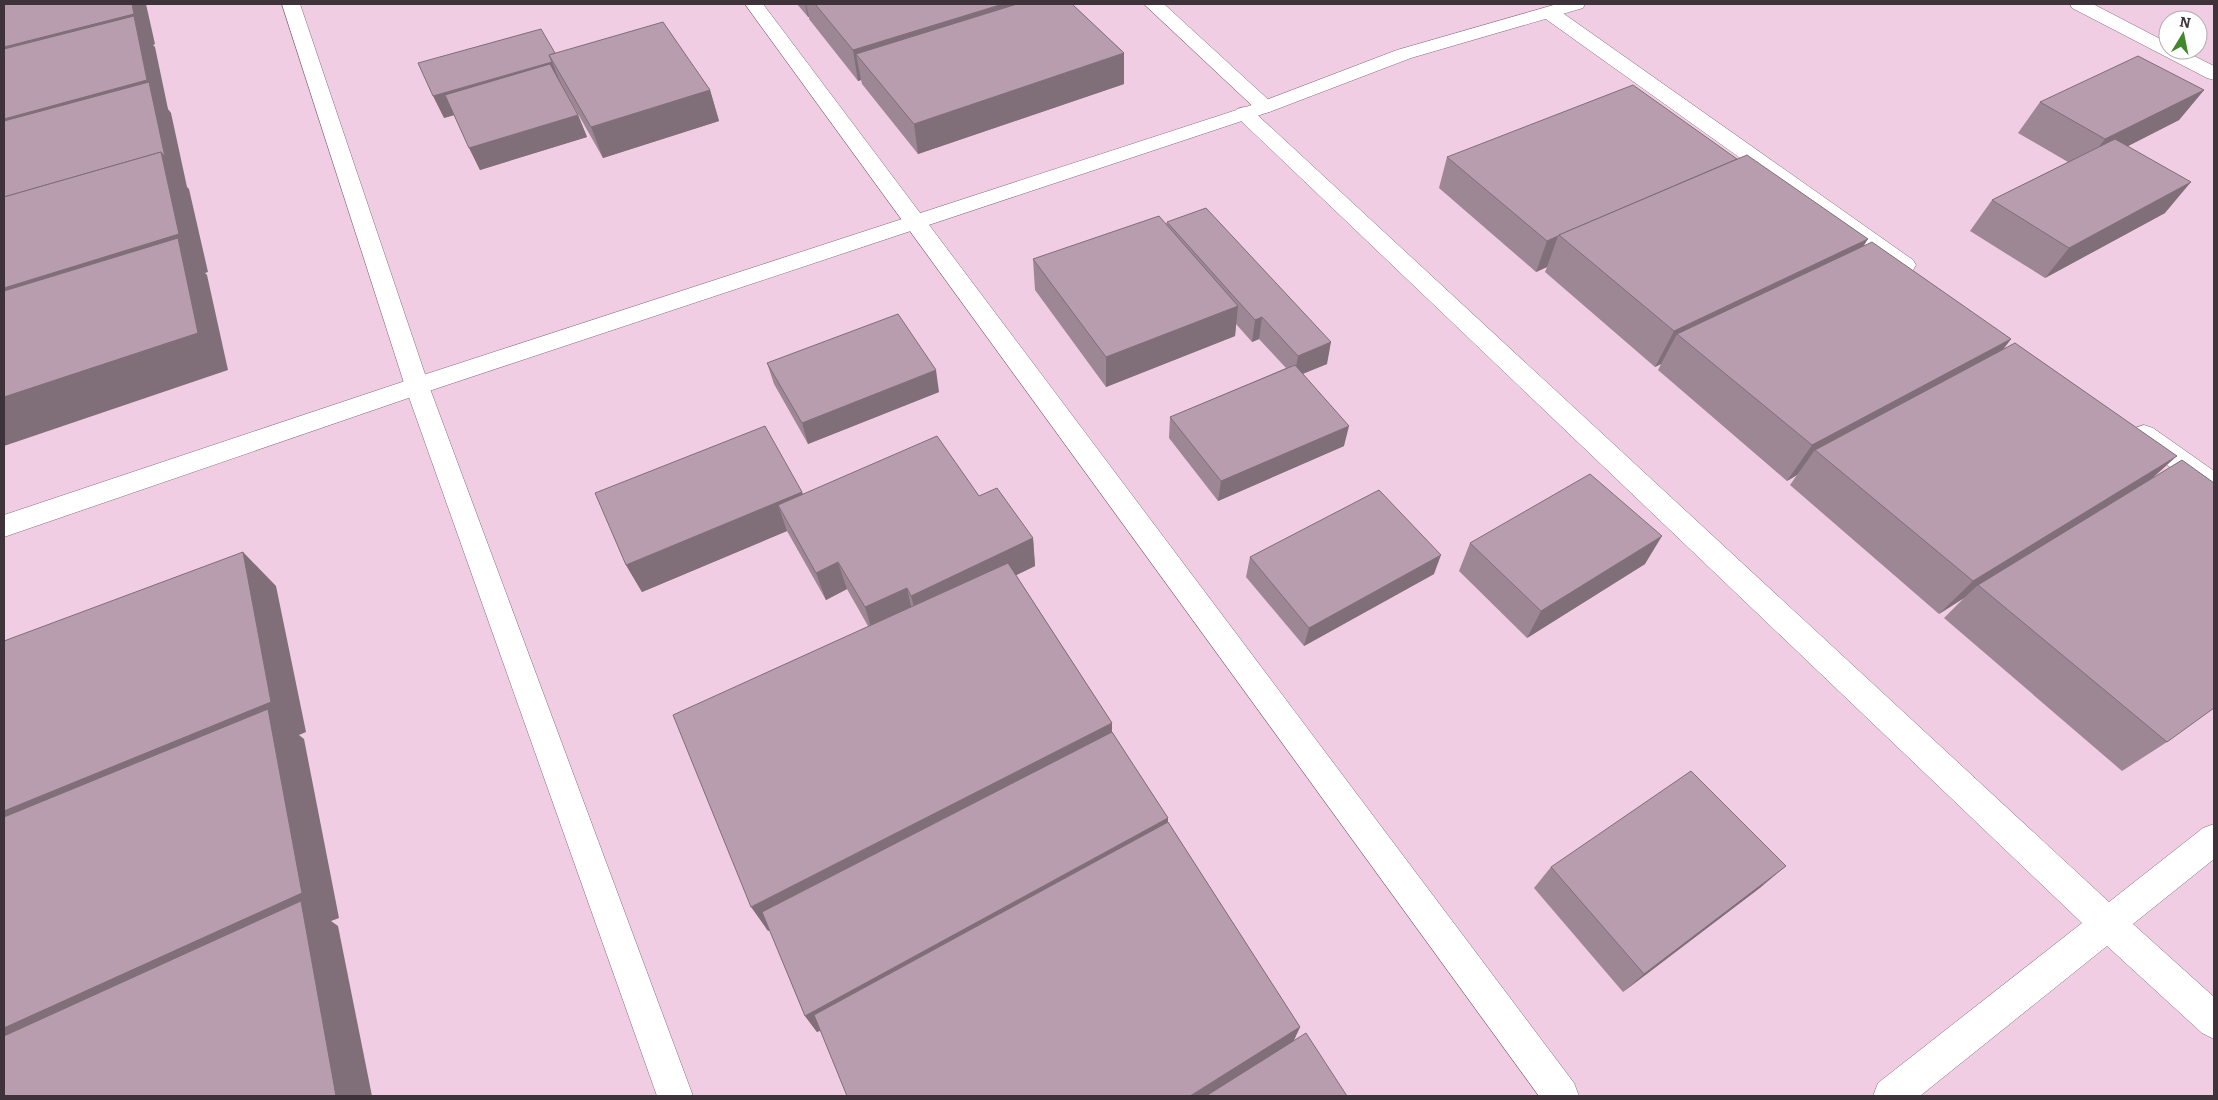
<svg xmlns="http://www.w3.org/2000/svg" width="2218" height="1100" font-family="Bitter,serif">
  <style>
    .built { fill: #f0cde3; fill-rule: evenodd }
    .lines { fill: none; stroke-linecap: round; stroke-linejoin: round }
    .minor-casing { stroke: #846c7b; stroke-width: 1 }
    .secondary-casing { stroke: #846c7b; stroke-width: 1 }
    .minor { fill: #fff; fill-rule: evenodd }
    .secondary { fill: #fff; fill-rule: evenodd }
    .wall { fill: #9d8795 }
    .shaded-wall { fill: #806e79 }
    .building { fill: #b79dad; stroke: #806e79 }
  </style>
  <rect width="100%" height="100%" fill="#f6dbec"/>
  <path class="built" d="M 4,4 L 2214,4 L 2214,1096 L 4,1096 ZM 2168,20 L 2198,20 L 2198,50 L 2168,50 Z"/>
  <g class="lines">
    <g class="minor-casing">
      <g id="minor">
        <path d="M 282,4 L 300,4 L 429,386 L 693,1096 L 657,1096 L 405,386 Z"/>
        <path d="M 745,4 L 763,4 L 1574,1083 L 1579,1096 L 1539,1096 Z"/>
        <path d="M 1144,4 L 1164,4 L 1272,103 L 1275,107 L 1272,111 L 1265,113 L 1258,111 Z"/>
        <path d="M 2070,4 L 2093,4 L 2168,43 L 2168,50 L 2182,50 L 2214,66 L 2214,80 L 2207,78 L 2072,8 Z"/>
        <path d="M 1550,7 L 1557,9 L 1913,260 L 1916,265 L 1913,270 L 1905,273 L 1897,270 L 1543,17 L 1541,13 L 1543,9 Z"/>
        <path d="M 1244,107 L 1251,109 L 2109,902 L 2203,828 L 2214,824 L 2214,859 L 2133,924 L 2214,997 L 2214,1039 L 2202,1033 L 2107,946 L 1920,1096 L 1873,1096 L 1878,1083 L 2082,923 L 1237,117 L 1234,113 L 1237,109 Z"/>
        <path d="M 2144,425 L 2153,428 L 2214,471 L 2214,495 L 2205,492 L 2135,442 L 2131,435 L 2135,428 Z"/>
      </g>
    </g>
    <g class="secondary-casing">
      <path id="secondary" d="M 1557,4 L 1585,4 L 1583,8 L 1411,58 L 1272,111 L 426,392 L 4,537 L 4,515 L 408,380 L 1258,103 L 1397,50 Z"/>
    </g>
    <use href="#minor" class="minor"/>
    <use href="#secondary" class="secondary"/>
  </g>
  <g class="wall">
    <path d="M 797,4 L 1072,4 L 1124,53 L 1124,84 L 918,154 L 862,84 L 861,80 L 858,81 L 809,19 L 809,17 L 808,17 Z"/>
    <path d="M 555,53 L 710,90 L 719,121 L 603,158 L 561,84 L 578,115 L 587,137 L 480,170 L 454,115 L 444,118 Z"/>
    <path d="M 2204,90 L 2179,120 L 2128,146 L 2165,213 L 2045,278 L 1970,231 L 1992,200 L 2068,162 L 2018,133 L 2040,102 Z"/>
    <path d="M 1447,157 L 1737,159 L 1863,246 L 2011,339 L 2003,350 L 2151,479 L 2167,742 L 2122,771 L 1944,618 L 1964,598 L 1939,614 L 1790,485 L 1797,475 L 1787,481 L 1658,370 L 1661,364 L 1655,367 L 1545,272 L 1547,267 L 1536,272 L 1439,188 Z"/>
    <path d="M 1167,222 L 1327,364 L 1303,374 L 1344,446 L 1218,501 L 1169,438 L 1170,417 L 1286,368 L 1259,339 L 1252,342 L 1236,324 L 1235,336 L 1106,387 L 1035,290 L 1033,259 L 1166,224 Z"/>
    <path d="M 767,363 L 939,392 L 808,444 L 774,384 Z"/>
    <path d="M 802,492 L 803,494 L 979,496 L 1033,538 L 1035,566 L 1016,575 L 1112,723 L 1112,732 L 1168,818 L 1168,822 L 1300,1027 L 1293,1041 L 1347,1096 L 820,1031 L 817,1032 L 805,1016 L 770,930 L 768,931 L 868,626 L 847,589 L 826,600 L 787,531 L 642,592 L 626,565 Z"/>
    <path d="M 1470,543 L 1645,564 L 1527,638 L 1459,571 Z"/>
    <path d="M 1250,557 L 1434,574 L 1304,646 L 1246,577 Z"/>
    <path d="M 1551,867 L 1761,887 L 1623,992 L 1534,888 Z"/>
  </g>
  <g class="shaded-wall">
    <path d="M 132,4 L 146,4 L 155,44 L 153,45 L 155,47 L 168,109 L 171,113 L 187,187 L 189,189 L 208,272 L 205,273 L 207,275 L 228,370 L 4,446 L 4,241 L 156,115 L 4,157 L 4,47 Z"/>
    <path d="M 805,4 L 806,4 L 809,17 L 808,17 Z"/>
    <path d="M 1003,4 L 1055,4 L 856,54 L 861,80 L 858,81 L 853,50 Z"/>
    <path d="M 1124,53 L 1124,84 L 918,154 L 914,124 Z"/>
    <path d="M 552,62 L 561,84 L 444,118 L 433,96 Z"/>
    <path d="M 710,90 L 719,121 L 603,158 L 591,127 Z"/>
    <path d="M 2204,90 L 2179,120 L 2081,170 L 2105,139 Z"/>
    <path d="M 578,115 L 587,137 L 480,170 L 469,148 Z"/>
    <path d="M 2191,182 L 2165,213 L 2045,278 L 2069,248 Z"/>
    <path d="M 1558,236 L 1547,267 L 1536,272 L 1547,241 Z"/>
    <path d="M 1868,239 L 1844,277 L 1677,334 L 1661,364 L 1655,367 L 1674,331 Z"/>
    <path d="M 1238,306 L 1235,336 L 1106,387 L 1106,357 Z"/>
    <path d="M 1262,317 L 1259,339 L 1252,342 L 1255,320 Z"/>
    <path d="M 2011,339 L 1981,376 L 1815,450 L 1797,475 L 1787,481 L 1812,445 Z"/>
    <path d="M 1331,342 L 1327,364 L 1294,377 L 1298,356 Z"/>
    <path d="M 936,370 L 939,392 L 808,444 L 802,423 Z"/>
    <path d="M 1349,426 L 1344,446 L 1218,501 L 1221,481 Z"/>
    <path d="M 2177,456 L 2138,491 L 1978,585 L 1964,598 L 1939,614 L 1973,581 Z"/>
    <path d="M 802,492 L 811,521 L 778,505 L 787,531 L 642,592 L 626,565 Z"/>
    <path d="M 1662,536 L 1645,564 L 1527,638 L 1541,611 Z"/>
    <path d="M 1033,538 L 1035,566 L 918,623 L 911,596 Z"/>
    <path d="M 243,552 L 276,586 L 306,732 L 299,735 L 304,739 L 339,918 L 331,921 L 338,926 L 372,1096 L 336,1096 L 4,1072 L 4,811 Z"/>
    <path d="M 1441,555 L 1434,574 L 1304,646 L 1309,628 Z"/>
    <path d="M 838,562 L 847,589 L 826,600 L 816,573 Z"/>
    <path d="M 907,588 L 913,615 L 873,634 L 865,607 Z"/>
    <path d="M 1112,723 L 1112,752 L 768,931 L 751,907 Z"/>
    <path d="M 1168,818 L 1166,840 L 817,1032 L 805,1016 Z"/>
    <path d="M 1786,866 L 1761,887 L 1623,992 L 1644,974 Z"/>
    <path d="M 1300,1027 L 1291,1047 L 1213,1096 L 1190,1096 Z"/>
  </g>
  <g class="building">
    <path d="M 4,4 L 132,4 L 134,14 L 4,47 Z"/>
    <path d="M 815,4 L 1003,4 L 853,50 Z"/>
    <path d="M 1017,4 L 1072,4 L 1124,53 L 914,124 L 856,54 Z"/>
    <path d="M 134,16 L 147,80 L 4,119 L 4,49 Z"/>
    <path d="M 663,22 L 710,90 L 591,127 L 549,55 Z"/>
    <path d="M 541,29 L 555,53 L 549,55 L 552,62 L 433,96 L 418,63 Z"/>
    <path d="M 2138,56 L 2204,90 L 2105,139 L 2040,102 Z"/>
    <path d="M 550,64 L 578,115 L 469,148 L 445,95 Z"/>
    <path d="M 149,82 L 165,157 L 161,152 L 4,197 L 4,121 Z"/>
    <path d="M 1633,85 L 1737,159 L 1559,235 L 1558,236 L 1547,241 L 1447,157 Z"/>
    <path d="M 2115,139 L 2191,182 L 2069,248 L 1992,200 Z"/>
    <path d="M 161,152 L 179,234 L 4,288 L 4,197 Z"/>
    <path d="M 1747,155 L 1868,239 L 1674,331 L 1559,235 Z"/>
    <path d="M 1206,208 L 1331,342 L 1298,356 L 1262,317 L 1255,320 L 1167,222 Z"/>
    <path d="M 1159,216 L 1238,306 L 1106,357 L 1033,259 Z"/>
    <path d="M 178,238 L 198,333 L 4,397 L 4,291 Z"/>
    <path d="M 1872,242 L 2011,339 L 1812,445 L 1677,334 Z"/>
    <path d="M 898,314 L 936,370 L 802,423 L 767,363 Z"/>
    <path d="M 2015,343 L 2177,456 L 1973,581 L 1815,450 Z"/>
    <path d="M 1295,365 L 1349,426 L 1221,481 L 1170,417 Z"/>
    <path d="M 765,426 L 802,492 L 626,565 L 595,493 Z"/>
    <path d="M 937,436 L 979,496 L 997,488 L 1033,538 L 911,596 L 907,588 L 865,607 L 838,562 L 816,573 L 778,505 Z"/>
    <path d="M 2182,460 L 2214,483 L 2214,708 L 2167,742 L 1978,585 Z"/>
    <path d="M 1590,474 L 1662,536 L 1541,611 L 1470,543 Z"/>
    <path d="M 1379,490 L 1441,555 L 1309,628 L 1250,557 Z"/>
    <path d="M 243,552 L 271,702 L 4,811 L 4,641 Z"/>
    <path d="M 1008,563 L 1112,723 L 751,907 L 673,715 Z"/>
    <path d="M 268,709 L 302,893 L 4,1028 L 4,817 Z"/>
    <path d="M 1112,732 L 1168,818 L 805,1016 L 762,912 Z"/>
    <path d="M 1691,771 L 1786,866 L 1644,974 L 1551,867 Z"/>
    <path d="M 1168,822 L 1300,1027 L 1190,1096 L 847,1096 L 814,1015 Z"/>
    <path d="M 301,901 L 336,1096 L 4,1096 L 4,1036 Z"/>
    <path d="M 1306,1033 L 1347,1096 L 1206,1096 Z"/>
  </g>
  <rect width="2218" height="1100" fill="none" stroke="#3e333a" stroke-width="10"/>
  <g transform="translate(2183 35) rotate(10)"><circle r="24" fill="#ffffff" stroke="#b2adb0"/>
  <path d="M0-4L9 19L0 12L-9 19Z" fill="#41872c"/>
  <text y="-8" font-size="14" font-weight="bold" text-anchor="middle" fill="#3e333a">N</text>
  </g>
</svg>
